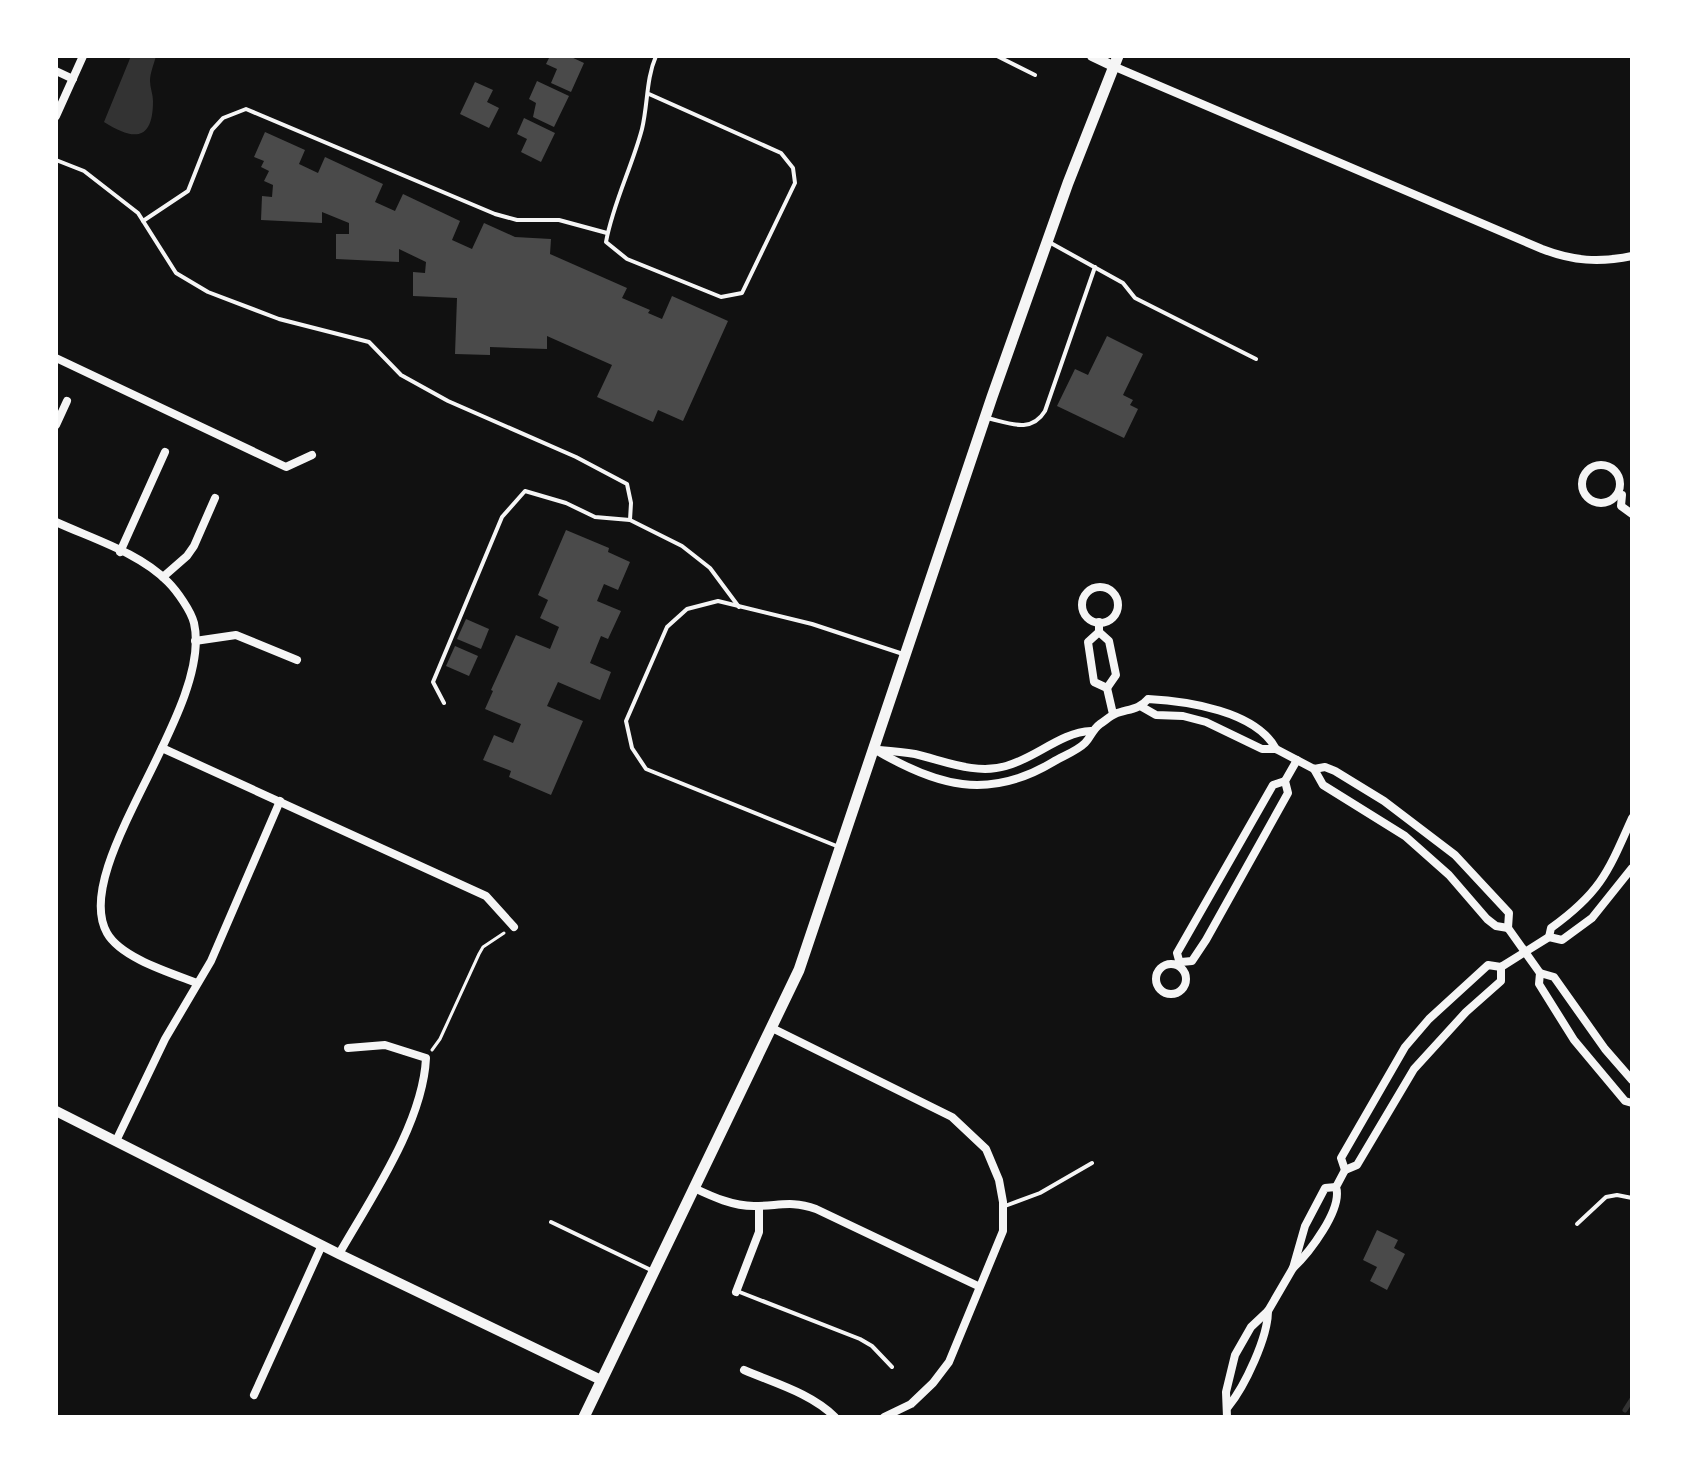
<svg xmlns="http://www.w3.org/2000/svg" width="1688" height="1473" font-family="Barlow,sans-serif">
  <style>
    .water { fill: #333 }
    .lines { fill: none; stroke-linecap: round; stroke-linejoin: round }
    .stream { stroke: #333; stroke-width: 5 }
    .building { fill: #4a4a4a }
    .path { stroke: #f5f5f5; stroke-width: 3 }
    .service { stroke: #f5f5f5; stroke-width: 4 }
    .minor { stroke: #f5f5f5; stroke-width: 8 }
    .tertiary { stroke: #f5f5f5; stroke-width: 10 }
    .secondary { stroke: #f5f5f5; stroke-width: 11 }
  </style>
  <rect width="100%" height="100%" fill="#111"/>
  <path class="water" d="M 131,56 L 156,56 C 154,64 150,73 150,81 C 150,88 153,94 153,101 C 153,141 134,141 104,122 Z"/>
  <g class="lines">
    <path class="stream" d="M 1625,1410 L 1632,1399"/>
  </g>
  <g class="building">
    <path d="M 550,56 L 569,56 L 584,63 L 571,92 L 551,83 L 557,69 L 546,64 Z"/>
    <path d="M 537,81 L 569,96 L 554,127 L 533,117 L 536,103 L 529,99 Z"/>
    <path d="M 475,82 L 493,90 L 487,102 L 499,108 L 489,128 L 460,114 Z"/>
    <path d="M 524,118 L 555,133 L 541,162 L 521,152 L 527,139 L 517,134 Z"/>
    <path d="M 265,132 L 305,150 L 299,164 L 318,173 L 325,157 L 383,184 L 375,202 L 395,211 L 403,194 L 460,221 L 452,240 L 472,249 L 484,223 L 515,237 L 551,239 L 550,254 L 627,288 L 622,298 L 650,310 L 648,313 L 662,319 L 672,296 L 728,321 L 683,421 L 658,410 L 653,422 L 597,397 L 612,365 L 547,336 L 547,349 L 490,347 L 490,355 L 455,354 L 457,298 L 413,296 L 413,272 L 425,273 L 426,262 L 399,249 L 399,262 L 336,259 L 336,234 L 349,234 L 349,223 L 322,212 L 322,223 L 261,220 L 262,196 L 272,197 L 273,185 L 264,181 L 269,171 L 261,167 L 264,161 L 254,157 Z"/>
    <path d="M 1107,336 L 1143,354 L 1123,395 L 1133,400 L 1130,405 L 1138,409 L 1124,438 L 1057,406 L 1075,369 L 1088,375 Z"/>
    <path d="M 566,530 L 609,548 L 608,552 L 630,562 L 618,590 L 604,584 L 597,601 L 621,611 L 608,639 L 601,636 L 590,663 L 611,672 L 600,700 L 558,682 L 547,706 L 583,721 L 551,795 L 509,777 L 511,771 L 483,760 L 494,735 L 513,743 L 521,724 L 485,709 L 493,691 L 491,690 L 516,635 L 550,649 L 559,627 L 540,618 L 548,600 L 538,595 Z"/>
    <path d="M 466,619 L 489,629 L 481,649 L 457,639 Z"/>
    <path d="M 455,646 L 478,656 L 469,676 L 446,666 Z"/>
    <path d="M 1377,1230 L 1398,1240 L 1394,1248 L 1405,1254 L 1387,1290 L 1370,1281 L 1377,1267 L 1363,1260 Z"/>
  </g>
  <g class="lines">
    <path class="path" d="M 432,1050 L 440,1039 L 479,954 L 483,947 L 504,933"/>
    <g class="service">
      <path d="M 997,56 L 1035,75"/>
      <path d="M 649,94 L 781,153 L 793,168 L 795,183 L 742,293 L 721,297 L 627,259 L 606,242 C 613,203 632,167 642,129 C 648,104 646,79 656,56"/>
      <path d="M 56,160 L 84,171 L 138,213 L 176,273 L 208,292 L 279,319 L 369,342 L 401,375 L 448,401 L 576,457 L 627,484 L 631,503 L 630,520 L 682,546 L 710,568 L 739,607"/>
      <path d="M 143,221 L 188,191 L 212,130 L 223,118 L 246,109 L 495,214 L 517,220 L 559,220 L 607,233"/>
      <path d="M 1049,242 L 1123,283 L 1135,298 L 1256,359"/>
      <path d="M 987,418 C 1009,423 1031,434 1045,411 L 1095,267"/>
      <path d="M 444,703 L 433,682 L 502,517 L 525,491 L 566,503 L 595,517 L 630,520"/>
      <path d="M 839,847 L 646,769 L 632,748 L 626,721 L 667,627 L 687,609 L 718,601 L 812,624 L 903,654"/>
      <path d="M 1005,1206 L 1040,1193 L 1092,1163"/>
      <path d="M 551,1222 L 653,1271"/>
      <path d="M 1577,1224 L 1606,1197 L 1617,1195 L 1632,1198"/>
      <path d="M 737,1291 L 860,1339 L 872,1346 L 892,1367"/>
    </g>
    <g class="minor">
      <path d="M 1113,66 L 1542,249 C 1573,261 1599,263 1632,256"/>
      <path d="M 56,71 L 73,79"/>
      <path d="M 56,116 L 83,56"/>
      <path d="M 56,358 L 286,467 L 312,455"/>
      <path d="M 56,425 L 67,401"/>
      <circle cx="1601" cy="484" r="19"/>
      <path d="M 1622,495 L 1621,506 L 1632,514"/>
      <path d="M 56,522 C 93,539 140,553 168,582 C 177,591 191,611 194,623 C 214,709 69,866 107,933 C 121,958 171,973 197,983"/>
      <path d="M 120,552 L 165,452"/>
      <path d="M 163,577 L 187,556 L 194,546 L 215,498"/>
      <circle cx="1100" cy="605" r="18"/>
      <path d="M 1099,622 L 1099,632 L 1088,642 L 1094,682 L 1107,688 L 1113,714"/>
      <path d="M 1099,632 L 1109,641 L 1116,675 L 1107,688"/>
      <path d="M 195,641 L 236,635 L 297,660"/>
      <path d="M 1142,707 L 1156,715 L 1183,716 L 1206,722 L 1262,749 L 1276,749 L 1314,769 L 1325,767 L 1335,771 L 1384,801 L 1455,855 L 1509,913 L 1508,928"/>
      <path d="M 162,748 L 486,896 L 514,927"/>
      <path d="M 874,749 C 936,786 988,801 1053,762 C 1063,756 1077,751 1085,743 C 1091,737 1092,730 1100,724 C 1105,721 1110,716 1115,714 C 1127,709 1139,710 1148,699 C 1187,701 1256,711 1276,749"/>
      <path d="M 879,750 C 891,751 903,752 915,754 C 945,761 976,775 1006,766 C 1036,758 1061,732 1091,731"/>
      <path d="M 1314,769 L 1323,785 L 1405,836 L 1449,875 L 1487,919 L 1496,926 L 1508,928 L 1540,973 L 1539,984 L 1574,1040 L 1625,1101 L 1632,1103"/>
      <path d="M 1549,937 L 1562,940 L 1592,918 L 1632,868"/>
      <path d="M 1181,962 L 1192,961 L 1206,940 L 1288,793 L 1285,781 L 1297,760"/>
      <path d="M 1180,964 L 1177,953 L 1273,785 L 1285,781"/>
      <circle cx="1171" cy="979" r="15"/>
      <path d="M 1540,973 L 1554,977 L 1605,1049 L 1632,1080"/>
      <path d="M 772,1028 L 952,1117 L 986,1149 L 999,1180 L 1003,1202 L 1003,1231 L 949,1362 L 933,1383 L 911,1404 L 884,1417"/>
      <path d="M 116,1141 L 165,1039 L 211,961 L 280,801"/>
      <path d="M 1345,1170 L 1341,1158 L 1405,1047 L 1429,1019 L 1488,965 L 1501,967 L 1549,937 L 1551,928 C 1601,892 1608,872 1632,818"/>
      <path d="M 694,1188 C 713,1197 733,1206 754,1206 C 779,1206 791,1200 816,1209 L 978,1286"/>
      <path d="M 339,1254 C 371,1198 423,1123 426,1058 L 385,1045 L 348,1048"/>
      <path d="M 1293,1268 C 1309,1253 1343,1209 1336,1187 L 1345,1170 L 1357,1165 L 1414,1069 L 1466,1012 L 1501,981 L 1501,967"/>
      <path d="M 736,1292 L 759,1232 L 759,1206"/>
      <path d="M 744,1370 C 774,1383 811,1393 835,1417"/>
      <path d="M 254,1395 L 322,1245"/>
      <path d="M 1228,1407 C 1245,1386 1268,1337 1268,1311"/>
      <path d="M 1227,1417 L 1226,1392 L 1235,1355 L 1251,1327 L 1268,1311 L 1293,1268 L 1305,1226 L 1325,1188 L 1336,1187"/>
    </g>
    <g class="tertiary">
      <path d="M 1092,56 L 1113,66"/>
      <path d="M 56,1111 L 339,1254 L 601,1380"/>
    </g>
    <path class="secondary" d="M 584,1417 L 799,970 L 992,397 L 1068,183 L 1118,56"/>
  </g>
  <rect width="1688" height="1473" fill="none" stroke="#ffffff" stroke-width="116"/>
</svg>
